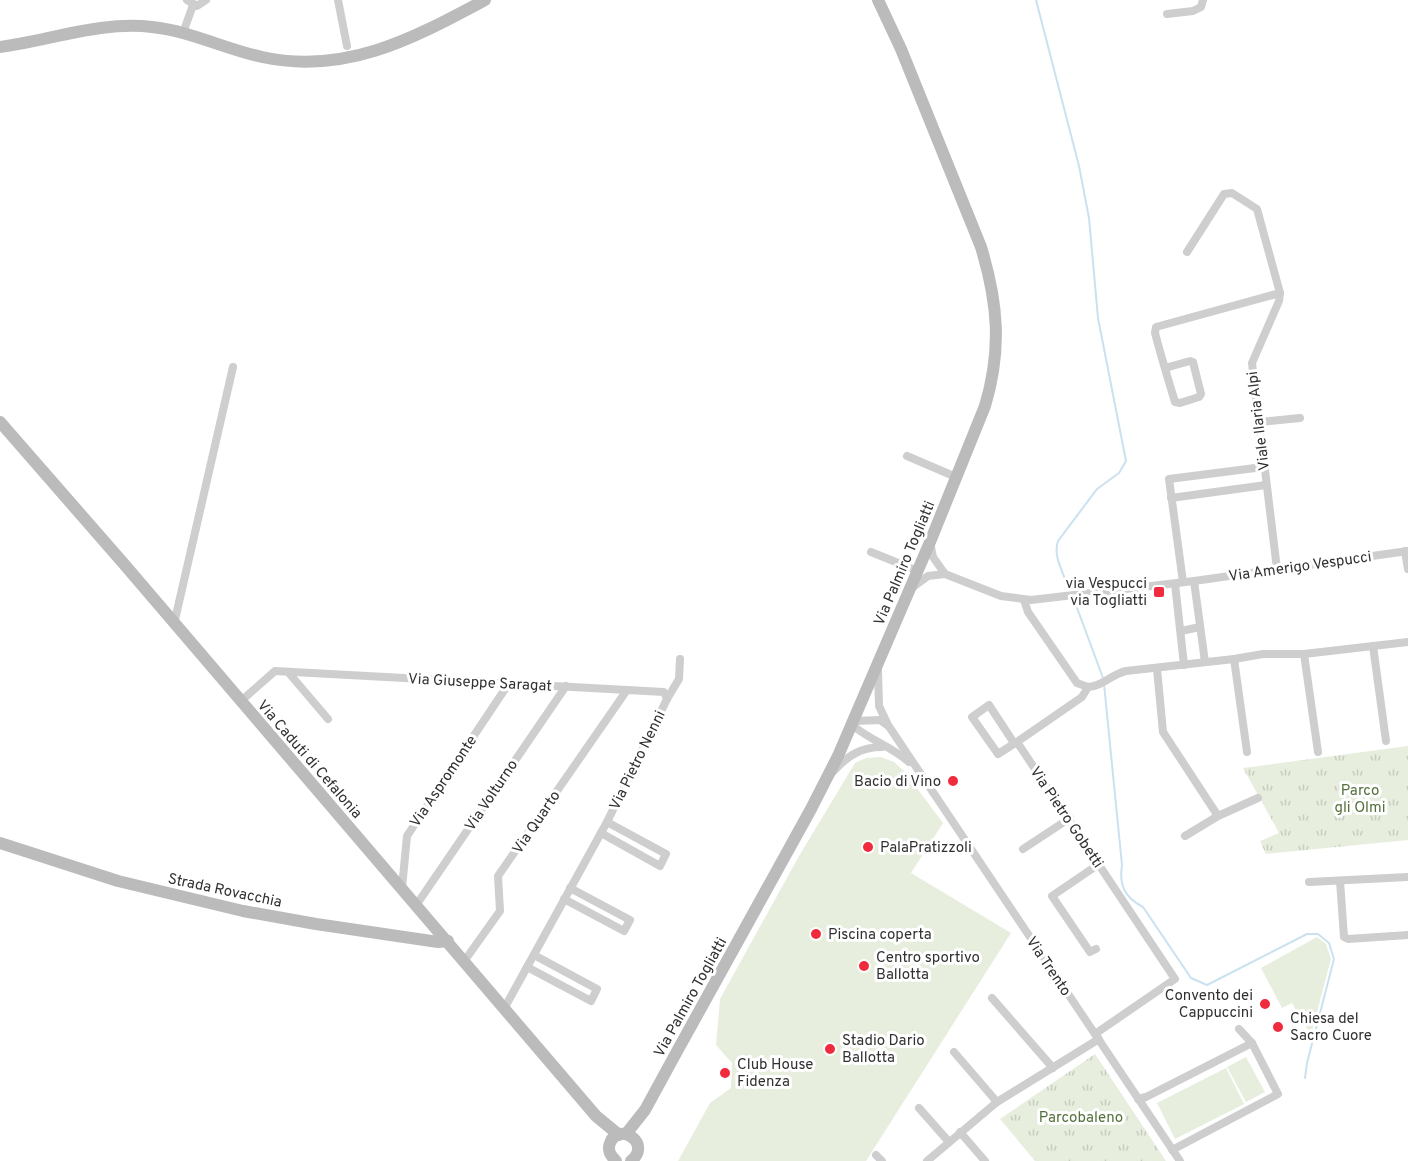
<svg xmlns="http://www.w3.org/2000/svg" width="1408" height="1161" font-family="Overpass,sans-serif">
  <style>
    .grass { fill: url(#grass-tufts) }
    .garden { fill: #e7eede }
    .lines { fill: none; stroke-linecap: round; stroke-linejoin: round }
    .stream { stroke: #cae1ef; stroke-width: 2 }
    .street { stroke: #cecece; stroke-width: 8 }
    .secondary { stroke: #bbb; stroke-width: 12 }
    .poi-dot { fill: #f02b3d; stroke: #fff; stroke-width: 2 }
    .labels { text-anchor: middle; stroke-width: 6; stroke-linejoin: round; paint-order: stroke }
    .street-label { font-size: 15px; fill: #313131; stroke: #fff }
    .poi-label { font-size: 15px; fill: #313131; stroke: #fff; text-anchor: start }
    .park-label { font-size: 15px; fill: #54703b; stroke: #fff }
  </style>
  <defs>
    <pattern id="grass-tufts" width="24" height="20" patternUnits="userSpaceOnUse" patternTransform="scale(1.5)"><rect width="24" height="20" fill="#e7eede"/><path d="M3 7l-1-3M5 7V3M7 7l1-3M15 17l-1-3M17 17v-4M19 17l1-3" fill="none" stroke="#c7cdbf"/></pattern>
  </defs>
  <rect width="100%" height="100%" fill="#fff"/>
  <g class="grass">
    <path d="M 1408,746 L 1408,840 L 1266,854 L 1260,841 L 1279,833 L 1243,768 Z"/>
    <path d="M 1095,1054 L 1166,1161 L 1035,1161 L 1000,1119 Z"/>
  </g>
  <g class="garden">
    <path d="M 881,757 L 894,762 L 904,771 L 943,823 L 911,873 L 1011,933 L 866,1161 L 678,1161 L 710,1103 L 731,1088 L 732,1063 L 716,1045 L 720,999 L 799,856 L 855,763 L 866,758 Z"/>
    <path d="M 1317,937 L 1326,944 L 1331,959 L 1311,1035 L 1292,1003 L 1282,1008 L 1261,968 Z"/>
    <path d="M 1246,1057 L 1265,1092 L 1246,1102 L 1227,1067 Z"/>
    <path d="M 1226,1068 L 1244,1104 L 1175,1139 L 1157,1103 Z"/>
  </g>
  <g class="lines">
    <g class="stream">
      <path d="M 1036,0 L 1079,166 L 1089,218 L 1098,318 L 1126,461 L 1119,473 L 1097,489 L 1058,541 C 1053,555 1062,570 1067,584"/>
      <path d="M 1076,605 L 1103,678"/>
      <path d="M 1104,684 L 1122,865 C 1119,885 1124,897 1143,907 L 1191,978 L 1207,985 L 1307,934 L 1318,934 L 1329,943 L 1334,959 L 1307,1063 L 1305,1078"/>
    </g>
    <g class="street">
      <path d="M 187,0 L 197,6 L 206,0"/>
      <path d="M 338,0 L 347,46"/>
      <path d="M 1167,14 L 1193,11 L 1201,7 L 1203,0"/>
      <path d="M 183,33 L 193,5"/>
      <path d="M 1187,252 L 1224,194 L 1232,193 L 1257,209 L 1280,293 L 1279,301 L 1252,363 L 1277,569"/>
      <path d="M 1165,368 L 1190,361 L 1193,362 L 1201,394 L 1199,397 L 1180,403 L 1175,402 C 1168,379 1161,356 1155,333 L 1156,327 L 1280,293"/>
      <path d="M 1259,422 L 1300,418"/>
      <path d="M 907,456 L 956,477"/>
      <path d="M 1171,498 L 1266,485"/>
      <path d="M 930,542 L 933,557 L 945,574 L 1001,596 L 1031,600 L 1194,581 L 1408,551"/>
      <path d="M 1405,551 L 1408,569"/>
      <path d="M 871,552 L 918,571"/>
      <path d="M 1194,581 L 1205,662"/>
      <path d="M 1183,582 L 1169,479 L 1263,467"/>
      <path d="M 1175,584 L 1184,665"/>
      <path d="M 913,587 L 928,576 L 945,574"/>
      <path d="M 1024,600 L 1028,612 L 1077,683 L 1088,687"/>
      <path d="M 174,624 L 233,367"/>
      <path d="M 1181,631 L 1200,627"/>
      <path d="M 1373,646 L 1386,741"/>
      <path d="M 1304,654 L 1318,752"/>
      <path d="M 1234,659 L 1247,752"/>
      <path d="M 1157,669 L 1163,732 L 1218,816"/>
      <path d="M 878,670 L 879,706 L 888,725 L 1180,1161"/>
      <path d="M 288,672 L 328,719"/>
      <path d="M 1088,687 L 1082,697 L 1017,742 L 1175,979 L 1095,1034"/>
      <path d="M 1088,687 C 1101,687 1112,674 1126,671 L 1234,659 L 1263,654 L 1304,654 L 1408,642"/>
      <path d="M 241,701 L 275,671 L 664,692 L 667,699"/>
      <path d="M 854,721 L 880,720 L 887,725"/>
      <path d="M 852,725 C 870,740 892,747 909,762"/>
      <path d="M 1014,743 L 989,705 L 972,717 L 998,754 L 1017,742"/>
      <path d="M 834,771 C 847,756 861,747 882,747"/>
      <path d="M 601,833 L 660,866 L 666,854 L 607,822"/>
      <path d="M 1185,836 L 1218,816 L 1258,798"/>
      <path d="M 1023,849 L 1070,818"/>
      <path d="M 1340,881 L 1344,937 L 1348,939 L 1408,935"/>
      <path d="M 1309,882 L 1408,877"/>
      <path d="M 402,888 L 407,836 L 509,683"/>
      <path d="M 564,899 L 624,931 L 630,920 L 570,888"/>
      <path d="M 417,904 L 566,686"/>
      <path d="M 1096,949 L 1090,952 L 1052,896 L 1099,864"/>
      <path d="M 465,960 L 500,911 L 498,876 L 627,690"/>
      <path d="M 527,967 L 591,1001 L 597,989 L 534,955"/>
      <path d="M 992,998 L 1053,1068"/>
      <path d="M 505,1007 L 607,822 L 667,699 L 679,679 L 680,659"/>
      <path d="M 1239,1029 L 1252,1043"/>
      <path d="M 954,1052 L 997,1102"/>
      <path d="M 1138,1099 L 1146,1097 L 1252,1043 L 1278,1094 L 1172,1150"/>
      <path d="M 919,1108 L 949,1142"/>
      <path d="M 960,1132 L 985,1161"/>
      <path d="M 876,1155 L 882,1161"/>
      <path d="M 927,1161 L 997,1102 L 1099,1039"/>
    </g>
    <g class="secondary">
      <path d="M 0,47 C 51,40 101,21 152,27 C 190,31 225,49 262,57 C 346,75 412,39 485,0"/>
      <path d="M 0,422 L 124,564 L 596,1116 L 619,1135"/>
      <path d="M 0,843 L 118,881 L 243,911 L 316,924 L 438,942 L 448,941"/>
      <path d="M 626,1134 L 645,1110 L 675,1055 L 811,809 L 838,756 L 930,542 L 985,406 C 1002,349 998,303 981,247 L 901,49 L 878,0"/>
      <path d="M 616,1161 C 611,1156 607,1151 610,1143 C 618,1121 653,1143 631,1161"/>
    </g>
  </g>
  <g class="poi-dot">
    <rect x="1153" y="586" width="12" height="12" rx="3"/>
    <circle cx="953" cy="781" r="6"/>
    <circle cx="868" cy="847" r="6"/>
    <circle cx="816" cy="934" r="6"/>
    <circle cx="864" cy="966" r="6"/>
    <circle cx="1265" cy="1004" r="6"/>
    <circle cx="1278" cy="1027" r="6"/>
    <circle cx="830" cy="1049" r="6"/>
    <circle cx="725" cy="1073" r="6"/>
  </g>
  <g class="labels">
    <g class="street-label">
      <text transform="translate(1258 421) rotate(-97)" y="5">Viale Ilaria Alpi</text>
      <text transform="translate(904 563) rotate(-67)" y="5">Via Palmiro Togliatti</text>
      <text transform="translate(1300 566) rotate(-8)" y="5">Via Amerigo Vespucci</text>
      <text transform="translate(480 682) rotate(3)" y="5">Via Giuseppe Saragat</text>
      <text transform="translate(310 759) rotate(49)" y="5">Via Caduti di Cefalonia</text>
      <text transform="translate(637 760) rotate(-64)" y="5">Via Pietro Nenni</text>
      <text transform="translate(443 781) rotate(-56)" y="5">Via Aspromonte</text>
      <text transform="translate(491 795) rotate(-56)" y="5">Via Volturno</text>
      <text transform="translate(1067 817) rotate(56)" y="5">Via Pietro Gobetti</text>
      <text transform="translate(536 822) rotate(-56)" y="5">Via Quarto</text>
      <text transform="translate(225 890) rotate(12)" y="5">Strada Rovacchia</text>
      <text transform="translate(1049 966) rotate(56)" y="5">Via Trento</text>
      <text transform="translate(690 997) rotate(-61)" y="5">Via Palmiro Togliatti</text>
    </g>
    <g class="poi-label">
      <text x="1147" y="588" text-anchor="end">via Vespucci<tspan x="1147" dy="17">via Togliatti</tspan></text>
      <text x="941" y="786" text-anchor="end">Bacio di Vino</text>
      <text x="880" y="852">PalaPratizzoli</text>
      <text x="828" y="939">Piscina coperta</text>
      <text x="876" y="962">Centro sportivo<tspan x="876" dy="17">Ballotta</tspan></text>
      <text x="1253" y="1000" text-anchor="end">Convento dei<tspan x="1253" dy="17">Cappuccini</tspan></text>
      <text x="1290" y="1023">Chiesa del<tspan x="1290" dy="17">Sacro Cuore</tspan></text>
      <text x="842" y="1045">Stadio Dario<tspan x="842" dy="17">Ballotta</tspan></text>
      <text x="737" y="1069">Club House<tspan x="737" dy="17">Fidenza</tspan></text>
    </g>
    <g class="park-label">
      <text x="1360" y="795">Parco<tspan x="1360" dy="17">gli Olmi</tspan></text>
      <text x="1081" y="1122">Parcobaleno</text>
    </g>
  </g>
</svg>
